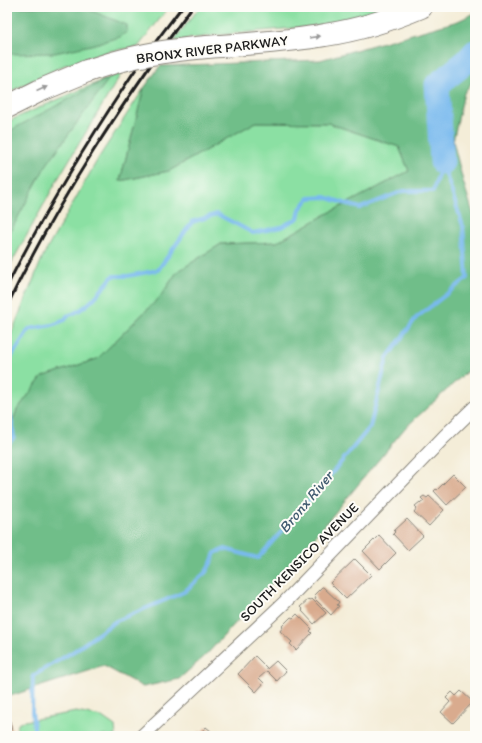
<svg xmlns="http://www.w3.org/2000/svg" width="482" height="743" font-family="Itim,sans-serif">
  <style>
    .green { fill: #8be0a3; stroke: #547e60 }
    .forest { fill: #70be89; stroke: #466d52 }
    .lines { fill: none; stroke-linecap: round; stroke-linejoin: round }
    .stream { stroke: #79baee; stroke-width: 4 }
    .river { stroke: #79baee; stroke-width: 25 }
    .building { fill: #d9ab8e }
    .street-casing { stroke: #88847a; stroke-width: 15 }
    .highway-casing { stroke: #88847a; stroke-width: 24 }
    .street { stroke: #fff; stroke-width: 13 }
    .highway { stroke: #fff; stroke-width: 22 }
    .rail { stroke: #1c1c1c; stroke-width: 3 }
    .highway-bridge-casing { stroke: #88847a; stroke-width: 24; stroke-linecap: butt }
    .highway-bridge { stroke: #fff; stroke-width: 22 }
    .oneway { fill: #999 }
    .labels { text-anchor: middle; stroke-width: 4; stroke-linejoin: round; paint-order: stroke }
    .street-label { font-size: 14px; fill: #1c1c1c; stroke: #fdfcf7 }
    .water-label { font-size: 15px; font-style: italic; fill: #415b70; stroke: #fdfcf7 }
  </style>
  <rect width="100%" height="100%" fill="#fdfcf7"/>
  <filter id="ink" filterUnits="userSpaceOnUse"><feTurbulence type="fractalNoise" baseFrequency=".025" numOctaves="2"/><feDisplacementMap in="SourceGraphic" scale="8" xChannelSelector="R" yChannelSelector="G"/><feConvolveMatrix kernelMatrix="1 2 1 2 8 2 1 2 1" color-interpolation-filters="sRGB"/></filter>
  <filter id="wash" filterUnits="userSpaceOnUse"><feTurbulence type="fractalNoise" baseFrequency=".012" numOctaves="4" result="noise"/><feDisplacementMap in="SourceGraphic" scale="16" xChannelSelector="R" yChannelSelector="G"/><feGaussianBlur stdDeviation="0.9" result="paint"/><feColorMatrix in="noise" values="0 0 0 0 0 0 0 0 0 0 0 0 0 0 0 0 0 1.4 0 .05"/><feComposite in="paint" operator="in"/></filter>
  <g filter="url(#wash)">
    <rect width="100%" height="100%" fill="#f4edd8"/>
    <g class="green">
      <path d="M 7,7 L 169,7 L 138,47 L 110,51 L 65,65 L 7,93 Z"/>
      <path d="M 200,7 L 388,7 L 316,26 L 218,35 L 173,41 Z"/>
      <path d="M 121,74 L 59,177 L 7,271 L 7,123 L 13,119 L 110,77 Z"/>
      <path d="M 144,88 L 120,181 L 169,171 L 256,122 L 328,123 L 399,147 L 409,171 L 325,215 L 277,242 L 221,244 L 177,272 L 160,297 L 97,359 L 42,377 L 17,410 L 7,437 L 7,344 L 43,256 L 99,157 Z"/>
      <path d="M 76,712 L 102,717 L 115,726 L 116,736 L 14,736 L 19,722 Z"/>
    </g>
    <g class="forest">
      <path d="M 7,7 L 83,7 L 92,11 L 127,25 L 127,32 L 120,37 L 91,45 L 55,53 L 9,54 L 7,55 Z"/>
      <path d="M 475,13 L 475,78 L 464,93 L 453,141 L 463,181 L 475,220 L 475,255 L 473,303 L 475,304 L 475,364 L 405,428 L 314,538 L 206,655 L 179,679 L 143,687 L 104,666 L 7,697 L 7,437 L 17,410 L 42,377 L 97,359 L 160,297 L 177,272 L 221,244 L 277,242 L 325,215 L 409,171 L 399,147 L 328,123 L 256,122 L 169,171 L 120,181 L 144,88 L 160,66 L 320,60 L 458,21 Z"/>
      <path d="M 110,77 L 45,167 L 7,238 L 7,136 L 13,129 Z"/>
    </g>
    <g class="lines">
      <g class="stream">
        <path d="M 7,364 L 12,356 L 29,329 L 52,325 L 65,320 L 67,316 C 87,310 100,292 113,276 L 128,276 L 158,270 L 192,222 L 217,214 L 253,233 L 281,227 L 298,218 L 300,209 L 309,198 L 325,197 L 360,208 L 403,191 L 433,191 L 442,162"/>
        <path d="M 7,404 L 10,411 L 14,437 L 7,446"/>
        <path d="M 35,736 L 32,712 L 33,676 L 74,651 L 116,621 L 184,592 L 206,572 L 211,563 L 215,553 L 225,549 L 258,558 L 314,495 L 370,427 L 387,358 L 416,318 L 467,278 L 463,226 L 442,162"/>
      </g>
      <path class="river" d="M 442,162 L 437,85 L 467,61 L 475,52"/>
    </g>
    <g id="blocks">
      <g class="building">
        <path d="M 453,474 L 466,487 L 447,505 L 434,491 L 436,489 L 437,490 Z"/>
        <path d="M 424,496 L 427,498 L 429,496 L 444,510 L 429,526 L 414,512 L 417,508 L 415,506 L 420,502 L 421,503 L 424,501 L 421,498 Z"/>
        <path d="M 407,519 L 423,536 L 408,550 L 393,534 L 395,532 L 394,531 Z"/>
        <path d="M 379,535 L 396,553 L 380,569 L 363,551 Z"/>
        <path d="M 355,559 L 371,575 L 346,599 L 330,583 Z"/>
        <path d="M 322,587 L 323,587 L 339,602 L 337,605 L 339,606 L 331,615 L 315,599 L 316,597 L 314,595 Z"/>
        <path d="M 309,599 L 310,600 L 312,599 L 326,613 L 314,624 L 302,611 L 303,610 L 300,607 Z"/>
        <path d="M 297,614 L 312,629 L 310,631 L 312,633 L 296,650 L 290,644 L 292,642 L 280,631 L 283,627 L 282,626 L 291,617 L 293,618 Z"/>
        <path d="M 255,656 L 267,668 L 267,669 L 276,661 L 286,671 L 277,681 L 267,671 L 259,678 L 264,683 L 256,692 L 238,674 Z"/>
        <path d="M 461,691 L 473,702 L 453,723 L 441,712 L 450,702 L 446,698 L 452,692 L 456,696 Z"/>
        <path d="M 10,721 L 12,732 L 7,733 L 7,722 Z"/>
        <path d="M 206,727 L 217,736 L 195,736 L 200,731 L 201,733 Z"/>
      </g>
    </g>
  </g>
  <g filter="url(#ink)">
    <use href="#blocks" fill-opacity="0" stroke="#88847a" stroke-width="1"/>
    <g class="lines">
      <g class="street-casing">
        <path id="street" d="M 142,736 L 284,603 L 444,437 L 475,407"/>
      </g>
      <g class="highway-casing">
        <g id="highway">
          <path d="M 207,47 C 246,44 286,42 325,35 C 358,30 390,20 421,7"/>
          <path d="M 7,107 L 39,91 L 87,71"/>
        </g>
      </g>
      <use href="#street" class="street"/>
      <use href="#highway" class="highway"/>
      <g class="rail">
        <path d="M 7,286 C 42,216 83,149 126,84 C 143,57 163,32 182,7"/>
        <path d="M 7,306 C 58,199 123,102 192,7"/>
      </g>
      <g class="highway-bridge-casing">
        <path id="highway-bridge" d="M 87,71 C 105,65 123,59 141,56 C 163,51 185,49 207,47"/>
      </g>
      <use href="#highway-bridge" class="highway-bridge"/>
    </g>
    <defs><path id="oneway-solid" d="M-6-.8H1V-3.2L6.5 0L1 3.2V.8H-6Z"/></defs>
    <g class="oneway">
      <use href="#oneway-solid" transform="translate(315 37) rotate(-8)"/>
      <use href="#oneway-solid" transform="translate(42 89) rotate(-24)"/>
    </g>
  </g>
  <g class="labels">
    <g class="street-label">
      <text transform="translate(212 49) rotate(-7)" y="5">BRONX RIVER PARKWAY</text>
      <text transform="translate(299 562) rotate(-45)" y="5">SOUTH KENSICO AVENUE</text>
    </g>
    <g class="water-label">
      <text transform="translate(306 502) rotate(-50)" y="5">Bronx River</text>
    </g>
  </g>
  <rect width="482" height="743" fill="none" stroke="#fdfcf7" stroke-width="24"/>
</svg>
